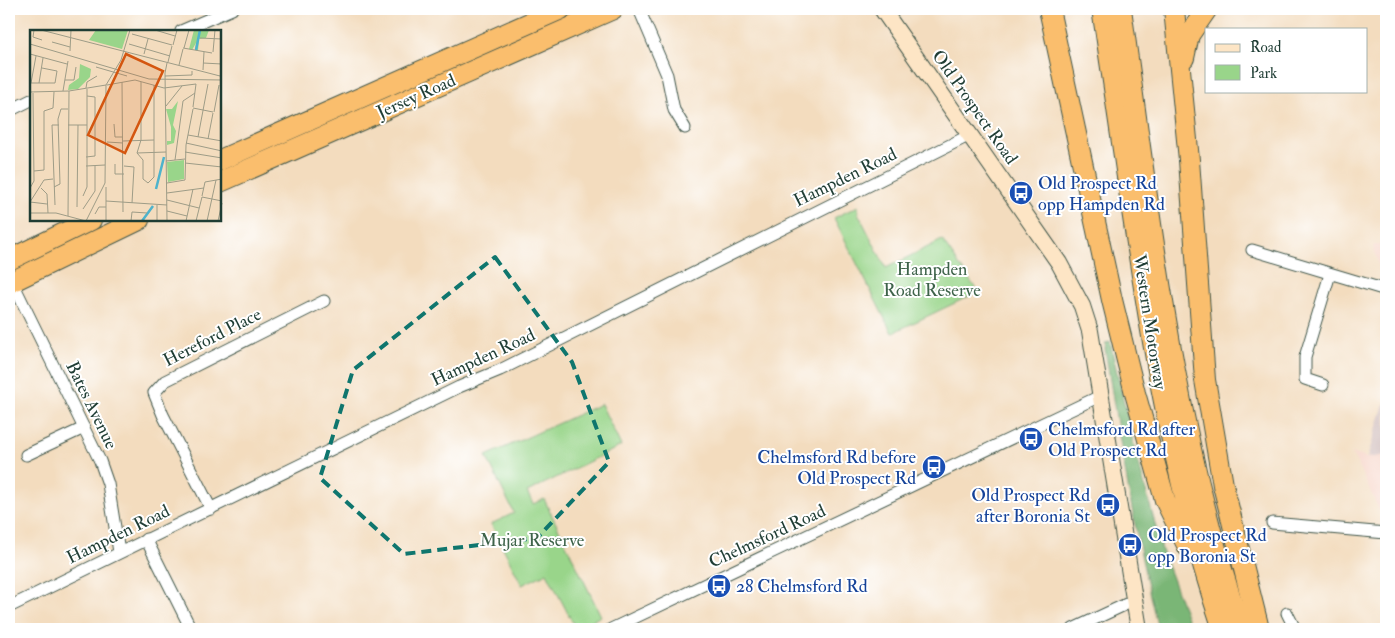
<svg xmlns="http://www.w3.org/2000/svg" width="1395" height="638" font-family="'IM FELL Double Pica',serif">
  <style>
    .built { fill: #f6d2c4 }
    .industrial { fill: #d1bfbe }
    .green { fill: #99d58a; stroke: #5c895f }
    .forest { fill: #7ab676; stroke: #4c7a55 }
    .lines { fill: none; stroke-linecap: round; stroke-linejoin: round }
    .street-casing { stroke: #3f5549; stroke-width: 13 }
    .secondary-casing { stroke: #3f5549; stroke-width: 18 }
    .highway-casing { stroke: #3f5549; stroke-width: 22 }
    .street { stroke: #fff; stroke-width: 11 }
    .secondary { stroke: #fde5c5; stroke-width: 16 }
    .highway { stroke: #fabe6d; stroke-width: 20 }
    .marked { fill: none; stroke: #0f766e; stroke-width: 4; stroke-dasharray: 10 6; stroke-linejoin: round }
    .labels { text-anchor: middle; stroke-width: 4; stroke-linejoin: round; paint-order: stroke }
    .street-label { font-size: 18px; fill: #1f3d34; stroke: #fff }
    .transit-label { font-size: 18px; fill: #164399; stroke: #fff; text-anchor: start }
    .park-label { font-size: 18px; fill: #3e634a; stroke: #fff }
    .inset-river { fill: none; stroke: #4eb3cc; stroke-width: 2.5 }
    .inset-road { fill: none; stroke: #9e9c87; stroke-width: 1 }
    .view { fill: #d45610; fill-opacity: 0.15; stroke: #d45610; stroke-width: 2.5 }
    .inset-edge { fill: none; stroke: #1f3d34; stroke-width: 2.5 }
  </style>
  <rect width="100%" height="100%" fill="#fff"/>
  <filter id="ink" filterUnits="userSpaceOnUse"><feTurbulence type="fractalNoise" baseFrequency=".02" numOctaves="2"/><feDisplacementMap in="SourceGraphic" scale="10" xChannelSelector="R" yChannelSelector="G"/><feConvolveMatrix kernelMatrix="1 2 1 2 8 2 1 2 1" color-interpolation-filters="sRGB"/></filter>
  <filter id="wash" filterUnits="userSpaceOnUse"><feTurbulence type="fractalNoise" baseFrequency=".0096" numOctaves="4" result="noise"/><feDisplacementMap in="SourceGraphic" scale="20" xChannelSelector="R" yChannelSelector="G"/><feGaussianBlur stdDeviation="1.12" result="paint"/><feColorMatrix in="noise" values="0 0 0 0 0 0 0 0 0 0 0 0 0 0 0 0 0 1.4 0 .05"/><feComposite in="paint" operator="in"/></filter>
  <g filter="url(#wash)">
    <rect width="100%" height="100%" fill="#f3dcbe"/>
    <g class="built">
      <path d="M 1386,242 L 1386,275 L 1381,274 L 1373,246 Z"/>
      <path d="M 1352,453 L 1367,458 L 1386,455 L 1386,519 L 1383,518 Z"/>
    </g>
    <path class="industrial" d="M 1386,403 L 1386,455 L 1367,458 L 1384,404 Z"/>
    <g class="green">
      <path d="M 858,206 L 858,213 L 886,268 L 942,240 L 978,292 L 892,333 L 834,218 Z"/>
      <path d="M 601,404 L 621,446 L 527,492 L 533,504 L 544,499 L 601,616 L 576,629 L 547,573 L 522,585 L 491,524 L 514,513 L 486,456 Z"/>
    </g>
    <path class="forest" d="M 1110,342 L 1135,450 L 1164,557 L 1191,629 L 1158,629 C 1135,537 1120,443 1105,349 L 1106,343 Z"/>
  </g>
  <g filter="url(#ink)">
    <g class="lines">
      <g class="street-casing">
        <g id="street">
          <path d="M 639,9 L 667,75 L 674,110 L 685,128"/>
          <path d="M 181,31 L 232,9"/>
          <path d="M 9,111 L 31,100"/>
          <path d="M 1252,250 L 1386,290"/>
          <path d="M 12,281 L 100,461 L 108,484 L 119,552"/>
          <path d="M 1323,385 L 1305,379 L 1305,357 L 1330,274"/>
          <path d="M 26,455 L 84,428"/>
          <path d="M 211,509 L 163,415 L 154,393 L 165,381 L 324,301"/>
          <path d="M 1272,523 L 1386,533"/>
          <path d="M 146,539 L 191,629"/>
          <path d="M 9,607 L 459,387 L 500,370 L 970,135"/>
          <path d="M 1287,613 L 1295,629"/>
          <path d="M 611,629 L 1100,396"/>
          <path d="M 1073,629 L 1133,601"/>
        </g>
      </g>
      <g class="secondary-casing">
        <path id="secondary" d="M 882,9 L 1059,263 L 1082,306 L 1090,331 L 1139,629"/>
      </g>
      <g class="highway-casing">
        <g id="highway">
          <path d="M 1049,9 L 1112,300 L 1135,393 L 1165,500 L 1188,547"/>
          <path d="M 1102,9 C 1135,217 1155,428 1223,629"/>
          <path d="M 1121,9 C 1151,218 1172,429 1241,629"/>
          <path d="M 1174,9 L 1189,160 L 1205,380 L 1223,485 L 1259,629"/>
          <path d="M 1184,58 L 1189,35 L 1207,9"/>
          <path d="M 220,160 L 561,9"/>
          <path d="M 220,182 L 613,9"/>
          <path d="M 9,260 L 91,220"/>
          <path d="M 9,283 L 139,220"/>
        </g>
      </g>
      <use href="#street" class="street"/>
      <use href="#secondary" class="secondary"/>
      <use href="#highway" class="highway"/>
    </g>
  </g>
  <path class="marked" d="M 495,257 L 572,362 L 609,462 L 537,538 L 404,554 L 320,478 L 353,370 Z"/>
  <defs>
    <g id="bus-disc" transform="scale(1.25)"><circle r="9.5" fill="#1a4fb4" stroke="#fff"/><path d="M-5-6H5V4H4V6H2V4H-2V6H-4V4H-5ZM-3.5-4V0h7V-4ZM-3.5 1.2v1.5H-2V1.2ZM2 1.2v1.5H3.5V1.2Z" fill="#fff"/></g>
  </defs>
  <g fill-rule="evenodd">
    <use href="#bus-disc" x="1021" y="193"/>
    <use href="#bus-disc" x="1031" y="439"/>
    <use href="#bus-disc" x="934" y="467"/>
    <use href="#bus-disc" x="1108" y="505"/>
    <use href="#bus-disc" x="1130" y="545"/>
    <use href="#bus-disc" x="719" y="586"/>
  </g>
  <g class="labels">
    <g class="street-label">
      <text transform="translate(416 96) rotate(-24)" y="6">Jersey Road</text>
      <text transform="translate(975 107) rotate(55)" y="6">Old Prospect Road</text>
      <text transform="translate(845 177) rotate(-26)" y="6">Hampden Road</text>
      <text transform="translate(1150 322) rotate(81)" y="6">Western Motorway</text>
      <text transform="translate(212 337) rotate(-27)" y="6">Hereford Place</text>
      <text transform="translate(483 357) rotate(-25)" y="6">Hampden Road</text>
      <text transform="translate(92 405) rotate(64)" y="6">Bates Avenue</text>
      <text transform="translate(118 534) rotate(-26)" y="6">Hampden Road</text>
      <text transform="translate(767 536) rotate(-25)" y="6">Chelmsford Road</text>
    </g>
    <g class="transit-label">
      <text x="1038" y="189">Old Prospect Rd<tspan x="1038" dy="21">opp Hampden Rd</tspan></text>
      <text x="1048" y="435">Chelmsford Rd after<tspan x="1048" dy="21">Old Prospect Rd</tspan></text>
      <text x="916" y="463" text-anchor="end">Chelmsford Rd before<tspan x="916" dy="21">Old Prospect Rd</tspan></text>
      <text x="1090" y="501" text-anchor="end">Old Prospect Rd<tspan x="1090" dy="21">after Boronia St</tspan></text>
      <text x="1148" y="541">Old Prospect Rd<tspan x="1148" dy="21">opp Boronia St</tspan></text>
      <text x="736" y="592">28 Chelmsford Rd</text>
    </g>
    <g class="park-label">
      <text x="932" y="275">Hampden<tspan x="932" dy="21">Road Reserve</tspan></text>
      <text x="532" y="546">Mujar Reserve</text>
    </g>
  </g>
  <g transform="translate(30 30)">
    <rect width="191" height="191" fill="#f3dcbe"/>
    <path d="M 66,0 L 98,0 L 92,19 L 59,10 ZM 164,0 L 179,0 L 176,8 L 169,9 L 168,21 L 165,20 L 166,13 L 162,20 L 159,19 ZM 50,34 L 61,39 L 60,47 L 48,59 L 38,60 L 39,55 L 49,48 ZM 148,71 L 143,95 L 146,101 L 144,113 L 137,115 L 137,111 L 141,111 L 141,97 L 136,79 L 142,79 ZM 154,130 L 154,149 L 138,152 L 137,132 Z" fill="#99d58a"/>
    <path class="inset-river" d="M 166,20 L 170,0M 126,159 L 134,127M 112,191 L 123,176"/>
    <path class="inset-road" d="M 4,0 L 3,7 L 12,10M 11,0 L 190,46M 125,0 L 145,6M 102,4 L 142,15M 170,8 L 192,9M 22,12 L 40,17M 0,14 L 119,49 L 192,50M 99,14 L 140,26M 143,15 L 147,0M 153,18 L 182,23M 154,18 L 159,0M 40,21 L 41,0M 183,22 L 185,0M 0,24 L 37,34M 114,24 L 118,9M 138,32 L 142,16M 173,33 L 192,34M 149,35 L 153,19M 66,37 L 97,46M 173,40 L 174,22M 135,46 L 162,45 L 162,41M 35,50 L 44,50 L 46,37M 92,52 L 93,182M 111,52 L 111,110 L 107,123 L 113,130 L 113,149 L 118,153 L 124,147 L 124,55M 0,53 L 25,53 L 27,41 L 12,38M 1,53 L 6,26M 9,53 L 13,28M 77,55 L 105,50 L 134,58 L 166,54 L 163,77M 56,58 L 57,52 L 67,46M 33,61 L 38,31M 0,62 L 39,61 L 76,55M 136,76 L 152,56M 163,78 L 183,82M 184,82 L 189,55M 84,94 L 85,107 L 93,107M 38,95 L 57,95M 158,105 L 192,111M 168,107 L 178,54M 178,109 L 183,83M 93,111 L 124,110M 77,112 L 93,113M 156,113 L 192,121M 155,122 L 192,128M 107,123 L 136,122M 56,127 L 65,126 L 65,67 L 57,66M 145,130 L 153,71 L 165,63M 136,131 L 155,129M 155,133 L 192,137M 85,134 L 85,144 L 94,144M 56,136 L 75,135M 94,136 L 104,137 L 102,173M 4,141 L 14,140 L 14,81 L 23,78 L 24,62M 137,153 L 155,150 L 156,115 L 163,79M 24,157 L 30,154 L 28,89 L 31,79 L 38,79M 76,157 L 76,191M 0,158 L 4,151 L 3,63M 11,158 L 17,164 L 18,183M 137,163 L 174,158M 53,166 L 57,157 L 57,59M 172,166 L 175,152 L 192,149M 172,167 L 192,171M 137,170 L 169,178M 76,171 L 137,175M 17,174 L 0,172 L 14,150 L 23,149M 25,175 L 22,95 L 29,95M 127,175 L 127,191M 47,177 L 48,95M 53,179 L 65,161 L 65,136M 137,181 L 157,186M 0,183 L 26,183 L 56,191M 65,184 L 69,177 L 76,177M 38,186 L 39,61M 56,191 L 75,153 L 76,55 L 91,30 L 100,0M 101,191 L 102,182 L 117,183M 137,191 L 135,43 L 137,33M 156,191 L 163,159M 166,191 L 172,167M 177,191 L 186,150M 188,191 L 192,173"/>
    <path class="view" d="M 96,24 L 133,41 L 95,123 L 58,105 Z"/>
    <rect width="191" height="191" class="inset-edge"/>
  </g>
  <rect width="1395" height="638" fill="none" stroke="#fff" stroke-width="30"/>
  <rect x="1205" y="28" width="162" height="65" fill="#ffffff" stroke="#a5b1ae"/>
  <rect x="1215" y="44" width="25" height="8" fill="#fde5c5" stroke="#a5b1ae"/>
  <text x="1250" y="52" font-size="15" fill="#1f3d34">Road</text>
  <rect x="1215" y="65" width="25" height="15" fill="#99d58a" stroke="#a5b1ae"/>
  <text x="1250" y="78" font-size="15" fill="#1f3d34">Park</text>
</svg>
